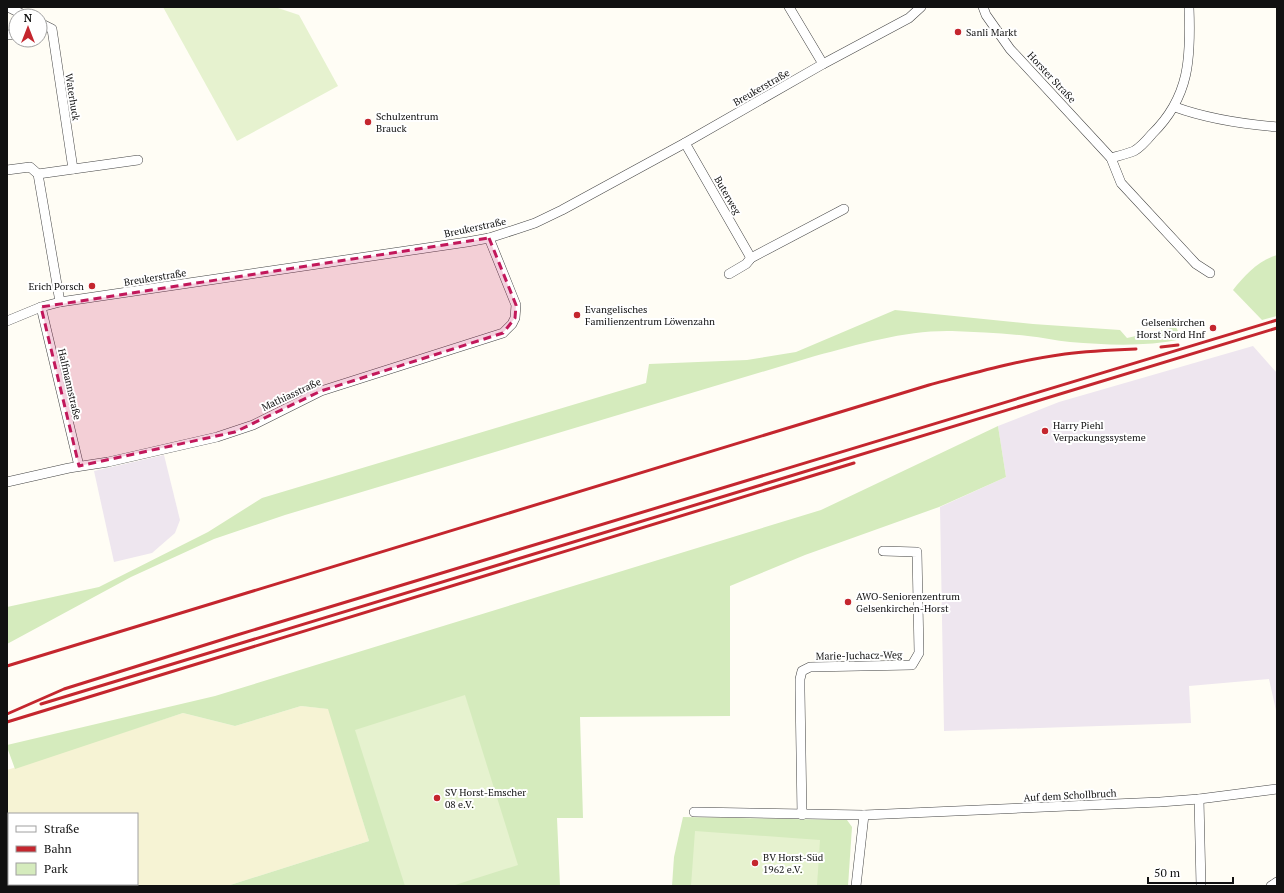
<svg xmlns="http://www.w3.org/2000/svg" width="1284" height="893" font-family="'PT Serif',serif">
  <style>
    .industrial { fill: #eee6ef }
    .farmland { fill: #f6f3d4 }
    .green { fill: #d5ebbd }
    .pitch { fill: #e6f2cf }
    .lines { fill: none; stroke-linecap: round; stroke-linejoin: round }
    .street-casing { stroke: #444; stroke-width: 10 }
    .street { stroke: #fff; stroke-width: 9 }
    .rail { stroke: #c4262e; stroke-width: 3 }
    .marked { fill: #c2185b; fill-opacity: 0.2; stroke: #c2185b; stroke-width: 3; stroke-dasharray: 8 5; stroke-linejoin: round }
    .poi-dot { fill: #c4262e; stroke: #fff; stroke-width: 1.5 }
    .labels { text-anchor: middle; stroke-width: 4; stroke-linejoin: round; paint-order: stroke }
    .poi-label { font-size: 10px; fill: #111; stroke: #fff; text-anchor: start }
    .street-label { font-size: 10px; fill: #111; stroke: #fff }
  </style>
  <rect width="100%" height="100%" fill="#fffdf5"/>
  <g class="industrial">
    <path d="M 1253,346 L 1277,373 L 1277,715 L 1269,679 L 1189,686 L 1191,723 L 944,731 L 940,507 L 1006,477 L 998,426 L 1059,402 Z"/>
    <path d="M 164,455 L 180,520 L 175,533 L 152,553 L 114,562 L 94,471 Z"/>
  </g>
  <path class="farmland" d="M 301,706 L 329,709 L 369,841 L 227,886 L 87,886 L 80,884 L 137,884 L 137,814 L 9,814 L 9,821 L 7,819 L 7,770 L 183,713 L 235,726 Z"/>
  <g class="green">
    <path d="M 1277,255 L 1277,316 L 1262,320 L 1233,290 C 1245,275 1258,261 1277,255 Z"/>
    <path d="M 895,310 L 1033,324 L 1120,330 L 1127,338 L 1176,327 L 1182,339 C 1145,347 1107,345 1070,342 C 1056,341 1042,337 1028,336 C 1003,333 977,332 952,331 C 906,330 860,344 815,356 L 285,515 L 214,539 L 131,577 L 7,644 L 7,607 L 99,587 L 208,532 L 262,498 L 646,383 L 649,364 L 747,360 L 796,352 Z"/>
    <path d="M 998,426 L 1006,477 L 939,507 L 805,555 L 730,586 L 730,716 L 580,717 L 583,818 L 557,818 L 560,886 L 227,886 L 369,841 L 328,709 L 301,706 L 235,726 L 183,713 L 15,769 L 7,747 L 7,745 L 215,696 L 821,510 Z"/>
    <path d="M 683,817 L 847,820 L 852,827 L 848,886 L 672,886 L 674,857 Z"/>
  </g>
  <g class="pitch">
    <path d="M 163,7 L 275,7 L 299,15 L 338,86 L 237,141 Z"/>
    <path d="M 465,695 L 518,865 L 452,886 L 405,886 L 355,730 Z"/>
    <path d="M 695,831 L 820,840 L 817,886 L 691,886 Z"/>
  </g>
  <g class="lines">
    <g class="street-casing">
      <g id="street">
        <path d="M 8,7 L 26,16"/>
        <path d="M 789,7 L 823,64"/>
        <path d="M 983,7 L 986,15 L 1010,49 L 1111,158 L 1121,183 L 1196,264 L 1210,273"/>
        <path d="M 40,23 L 52,29 L 73,169"/>
        <path d="M 7,35 L 16,34"/>
        <path d="M 1175,107 C 1208,119 1242,124 1277,127"/>
        <path d="M 685,143 L 751,258 L 844,209"/>
        <path d="M 1111,158 C 1118,156 1127,154 1134,151 C 1141,147 1147,140 1152,134 C 1190,97 1191,57 1189,7"/>
        <path d="M 7,170 L 30,167 L 38,174 L 60,302"/>
        <path d="M 38,174 L 138,160"/>
        <path d="M 729,274 L 746,264 L 751,258"/>
        <path d="M 41,307 L 79,466"/>
        <path d="M 7,321 L 41,307 L 60,302 L 467,242 L 489,238 L 517,229 L 535,223 L 562,210 L 685,143 L 823,64 L 909,18 L 921,7"/>
        <path d="M 7,482 L 69,468 L 108,462 L 217,437 L 253,425 L 321,391 L 503,333 L 512,324 L 515,318 L 516,305 L 489,238"/>
        <path d="M 1199,799 L 1201,886"/>
        <path d="M 694,812 L 864,815 L 1160,802 L 1199,799 L 1277,789"/>
        <path d="M 802,815 L 800,691 L 800,679 L 802,671 L 810,667 L 912,665 L 919,653 L 917,552 L 883,551"/>
        <path d="M 856,886 L 864,815"/>
        <path d="M 1271,886 L 1277,882"/>
      </g>
    </g>
    <use href="#street" class="street"/>
    <g class="rail">
      <path d="M 1161,347 L 1178,345"/>
      <path d="M 7,666 L 929,385 C 974,373 1019,360 1065,354 C 1089,351 1112,350 1136,349"/>
      <path d="M 41,704 L 1277,328"/>
      <path d="M 7,714 L 64,689 L 237,635 L 1277,320"/>
      <path d="M 7,722 L 854,463"/>
    </g>
  </g>
  <path class="marked" d="M 489,238 L 516,305 L 515,318 L 503,333 L 321,391 L 235,432 L 79,466 L 41,307 Z"/>
  <g class="poi-dot">
    <circle cx="958" cy="32" r="4"/>
    <circle cx="368" cy="122" r="4"/>
    <circle cx="92" cy="286" r="4"/>
    <circle cx="577" cy="315" r="4"/>
    <circle cx="1213" cy="328" r="4"/>
    <circle cx="1045" cy="431" r="4"/>
    <circle cx="848" cy="602" r="4"/>
    <circle cx="437" cy="798" r="4"/>
    <circle cx="755" cy="863" r="4"/>
  </g>
  <g class="labels">
    <g class="poi-label">
      <text x="966" y="36">Sanli Markt</text>
      <text x="376" y="120">Schulzentrum<tspan x="376" dy="12">Brauck</tspan></text>
      <text x="84" y="290" text-anchor="end">Erich Porsch</text>
      <text x="585" y="313">Evangelisches<tspan x="585" dy="12">Familienzentrum Löwenzahn</tspan></text>
      <text x="1205" y="326" text-anchor="end">Gelsenkirchen<tspan x="1205" dy="12">Horst Nord Hnf</tspan></text>
      <text x="1053" y="429">Harry Piehl<tspan x="1053" dy="12">Verpackungssysteme</tspan></text>
      <text x="856" y="600">AWO-Seniorenzentrum<tspan x="856" dy="12">Gelsenkirchen-Horst</tspan></text>
      <text x="445" y="796">SV Horst-Emscher<tspan x="445" dy="12">08 e.V.</tspan></text>
      <text x="763" y="861">BV Horst-Süd<tspan x="763" dy="12">1962 e.V.</tspan></text>
    </g>
    <g class="street-label">
      <text transform="translate(1052 77) rotate(47)" y="4">Horster Straße</text>
      <text transform="translate(761 87) rotate(-30)" y="4">Breukerstraße</text>
      <text transform="translate(73 97) rotate(81)" y="4">Waterhuck</text>
      <text transform="translate(728 195) rotate(60)" y="4">Buterweg</text>
      <text transform="translate(475 227) rotate(-12)" y="4">Breukerstraße</text>
      <text transform="translate(155 277) rotate(-9)" y="4">Breukerstraße</text>
      <text transform="translate(70 384) rotate(77)" y="4">Halfmannstraße</text>
      <text transform="translate(291 394) rotate(-25)" y="4">Mathiasstraße</text>
      <text transform="translate(859 655) rotate(-1)" y="4">Marie-Juchacz-Weg</text>
      <text transform="translate(1070 795) rotate(-3)" y="4">Auf dem Schollbruch</text>
    </g>
  </g>
  <rect width="1284" height="893" fill="none" stroke="#111111" stroke-width="16"/>
  <rect x="8" y="813" width="130" height="72" fill="#ffffff" stroke="#a0a0a0"/>
  <rect x="16" y="826" width="20" height="6" fill="#ffffff" stroke="#a0a0a0"/>
  <text x="44" y="833" font-size="12" fill="#111111">Straße</text>
  <rect x="16" y="846" width="20" height="6" fill="#c4262e" stroke="#a0a0a0"/>
  <text x="44" y="853" font-size="12" fill="#111111">Bahn</text>
  <rect x="16" y="863" width="20" height="12" fill="#d5ebbd" stroke="#a0a0a0"/>
  <text x="44" y="873" font-size="12" fill="#111111">Park</text>
  <g transform="translate(28 28)"><circle r="19" fill="#ffffff" stroke="#a0a0a0"/>
  <path d="M0-3L7 15L0 10L-7 15Z" fill="#c4262e"/>
  <text y="-6" font-size="11" font-weight="bold" text-anchor="middle" fill="#111111">N</text>
  </g>
  <path d="M1148 877v6h85v-6" fill="none" stroke="#111111" stroke-width="2"/>
  <text x="1154" y="877" font-size="12" fill="#111111" stroke="#ffffff" stroke-width="3" paint-order="stroke">50 m</text>
</svg>
